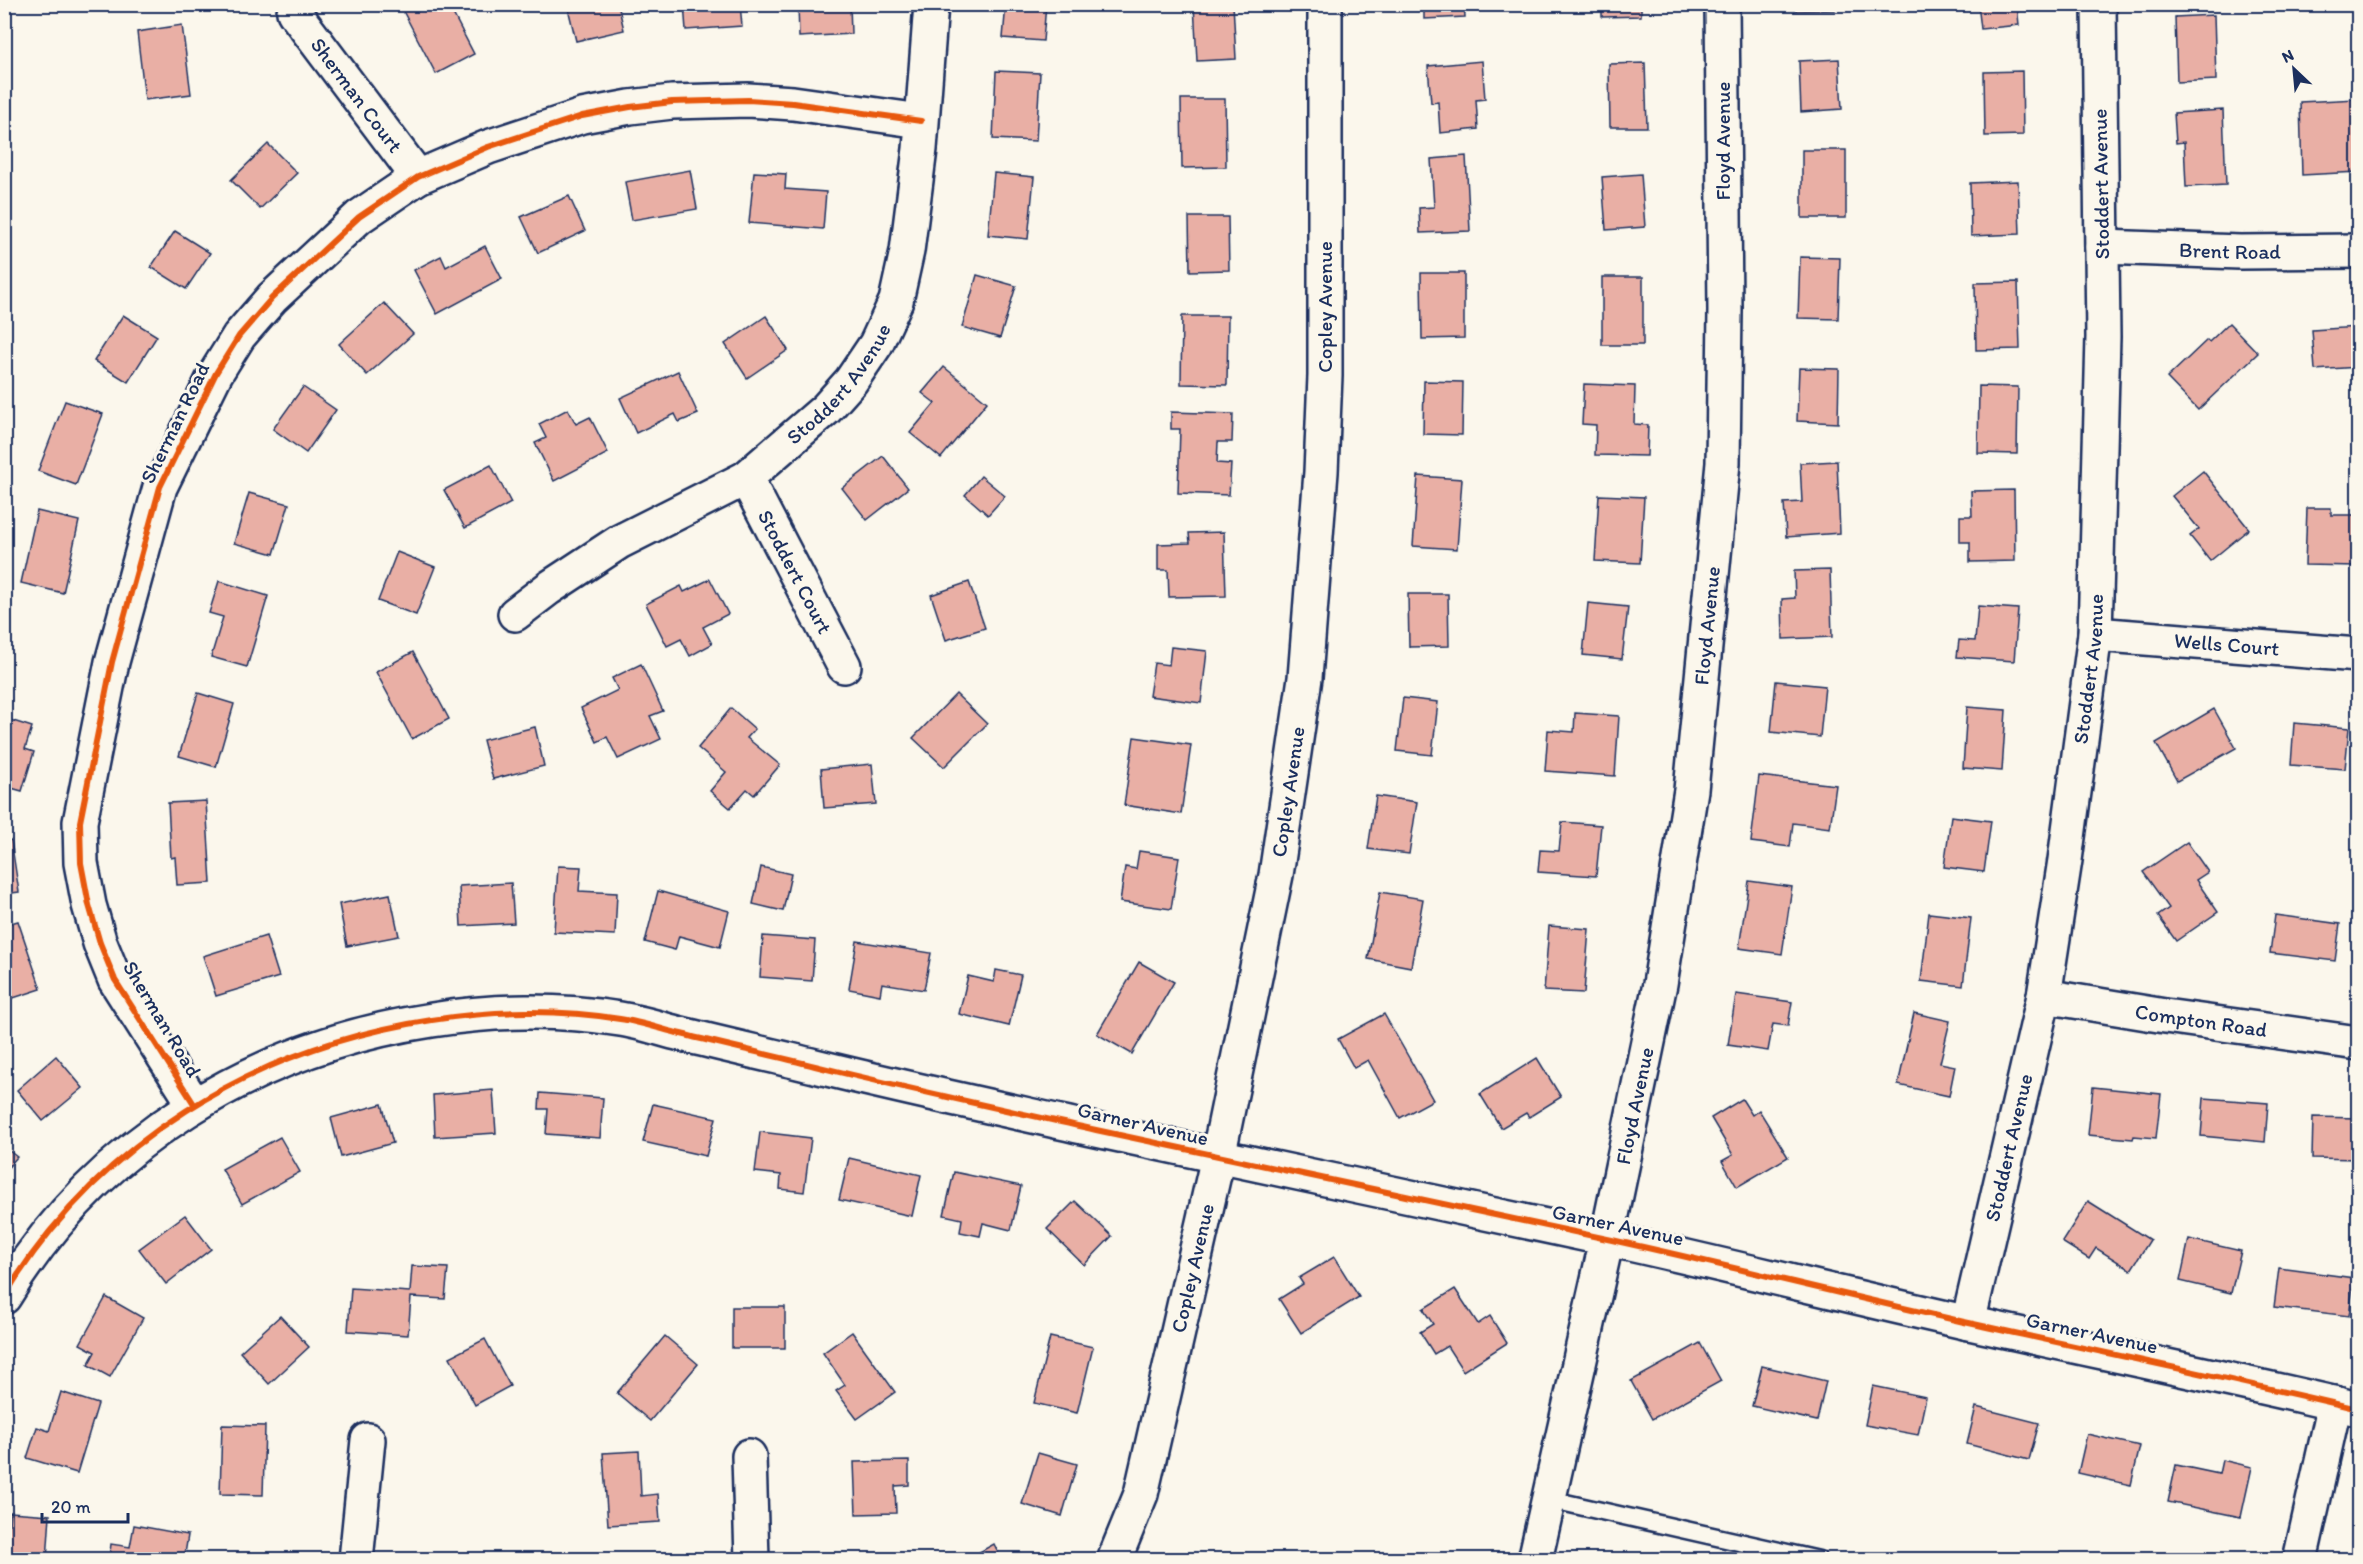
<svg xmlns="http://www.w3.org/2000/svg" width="2363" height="1564" font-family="Itim,sans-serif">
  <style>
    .building { fill: #e9afa5; stroke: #1b2f5e; stroke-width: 1.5 }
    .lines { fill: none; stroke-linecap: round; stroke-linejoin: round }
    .service-casing { stroke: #1b2f5e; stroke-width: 21 }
    .minor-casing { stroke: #1b2f5e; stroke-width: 38 }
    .service { stroke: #fbf7ec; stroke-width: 16 }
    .minor { stroke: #fbf7ec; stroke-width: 33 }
    .cycleway-casing { stroke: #fbf7ec; stroke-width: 10 }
    .cycleway { stroke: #e8590c; stroke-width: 6 }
    .labels { text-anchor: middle; stroke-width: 6; stroke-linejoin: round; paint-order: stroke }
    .street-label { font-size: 21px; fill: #1b2f5e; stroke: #fbf7ec }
  </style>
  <rect width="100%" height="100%" fill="#fbf7ec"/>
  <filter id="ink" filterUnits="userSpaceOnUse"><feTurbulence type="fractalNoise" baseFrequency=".0167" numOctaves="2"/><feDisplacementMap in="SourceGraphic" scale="12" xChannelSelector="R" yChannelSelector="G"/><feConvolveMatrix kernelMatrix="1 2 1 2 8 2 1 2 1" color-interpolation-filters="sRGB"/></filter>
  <g filter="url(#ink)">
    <g class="building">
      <path d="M 410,4 L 448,4 L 474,54 L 436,74 L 402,9 Z"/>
      <path d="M 567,4 L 618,4 L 624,30 L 576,41 Z"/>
      <path d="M 684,4 L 740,4 L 742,26 L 686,30 Z"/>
      <path d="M 798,4 L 850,4 L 851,34 L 799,37 Z"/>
      <path d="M 1006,4 L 1046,4 L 1043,41 L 1003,38 Z"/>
      <path d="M 1194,4 L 1233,4 L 1236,59 L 1197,61 Z"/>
      <path d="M 1424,4 L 1464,4 L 1465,17 L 1424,19 Z"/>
      <path d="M 1602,4 L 1641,4 L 1641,16 L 1602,17 Z"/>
      <path d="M 1795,4 L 1835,4 L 1835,10 L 1796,11 Z"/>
      <path d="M 1978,4 L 2017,4 L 2019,25 L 1981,29 Z"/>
      <path d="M 2214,15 L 2216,80 L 2177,82 L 2175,17 Z"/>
      <path d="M 182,25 L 191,94 L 145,100 L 137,32 Z"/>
      <path d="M 1839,59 L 1842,109 L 1801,112 L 1799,61 Z"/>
      <path d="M 1482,61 L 1485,99 L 1476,100 L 1478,129 L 1440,133 L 1438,102 L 1431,103 L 1428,66 Z"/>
      <path d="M 1645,63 L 1647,127 L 1610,127 L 1609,64 Z"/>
      <path d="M 996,71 L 1040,73 L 1036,141 L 993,139 Z"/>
      <path d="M 2022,71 L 2023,135 L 1985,136 L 1984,72 Z"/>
      <path d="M 1181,99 L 1225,99 L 1226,167 L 1182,168 Z"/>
      <path d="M 2357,99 L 2358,172 L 2302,175 L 2300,102 Z"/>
      <path d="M 2223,110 L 2226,185 L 2186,187 L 2184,142 L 2176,143 L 2174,113 Z"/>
      <path d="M 268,144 L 297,173 L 260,209 L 231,180 Z"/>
      <rect x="1802" y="150" width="44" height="68"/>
      <path d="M 1466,156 L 1470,231 L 1420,233 L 1419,208 L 1434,207 L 1431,159 Z"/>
      <path d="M 690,170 L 697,209 L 632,220 L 625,182 Z"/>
      <path d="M 754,172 L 786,174 L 785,189 L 826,192 L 823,229 L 749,223 Z"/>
      <path d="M 994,173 L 1034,177 L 1028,239 L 988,235 Z"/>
      <path d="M 1641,174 L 1645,227 L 1606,230 L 1602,177 Z"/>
      <path d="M 2018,181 L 2020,234 L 1971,236 L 1970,183 Z"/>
      <path d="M 569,196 L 585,231 L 538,253 L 521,217 Z"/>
      <path d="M 1189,217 L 1228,217 L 1229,270 L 1190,271 Z"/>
      <path d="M 175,231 L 210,253 L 186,289 L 151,267 Z"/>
      <path d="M 485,246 L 502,279 L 437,314 L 414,270 L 441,256 L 446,267 Z"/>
      <path d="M 1800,257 L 1840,258 L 1838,319 L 1798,318 Z"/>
      <path d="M 1421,273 L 1464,273 L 1464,338 L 1422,339 Z"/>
      <path d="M 977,275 L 1016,286 L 1000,338 L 962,327 Z"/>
      <rect x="1602" y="277" width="41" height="68"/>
      <path d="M 2018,282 L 2020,349 L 1976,350 L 1975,283 Z"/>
      <path d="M 384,303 L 413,334 L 367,375 L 339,344 Z"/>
      <path d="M 123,315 L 157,336 L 128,382 L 94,361 Z"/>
      <path d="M 766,316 L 788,350 L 747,378 L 725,344 Z"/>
      <path d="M 1182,316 L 1228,316 L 1227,385 L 1181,384 Z"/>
      <path d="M 2229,323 L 2258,353 L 2198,410 L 2167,378 L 2207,340 L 2209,342 Z"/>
      <path d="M 2358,327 L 2358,367 L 2315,370 L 2312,330 Z"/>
      <path d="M 944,367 L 987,402 L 941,458 L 910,433 L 935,403 L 922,393 Z"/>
      <path d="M 1799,368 L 1839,369 L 1838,423 L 1797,421 Z"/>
      <path d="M 678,371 L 698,414 L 679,422 L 675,414 L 636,433 L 620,398 Z"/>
      <path d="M 1424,381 L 1463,382 L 1462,435 L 1423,434 Z"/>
      <path d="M 1584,384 L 1635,386 L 1634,424 L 1648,425 L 1647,456 L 1595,455 L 1596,425 L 1582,424 Z"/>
      <path d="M 1979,386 L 2018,387 L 2017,454 L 1978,453 Z"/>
      <path d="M 303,387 L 336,410 L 306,453 L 273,429 Z"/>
      <path d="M 65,401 L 103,414 L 76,485 L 38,471 Z"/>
      <path d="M 568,409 L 576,424 L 590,417 L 608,453 L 554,481 L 535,443 L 546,438 L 539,424 Z"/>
      <path d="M 1171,412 L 1233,414 L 1232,442 L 1218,442 L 1217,463 L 1231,464 L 1229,495 L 1178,493 L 1180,429 L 1171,429 Z"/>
      <path d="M 883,456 L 908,488 L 867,520 L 842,488 Z"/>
      <path d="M 1837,461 L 1840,533 L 1786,537 L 1784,503 L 1802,502 L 1800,463 Z"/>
      <path d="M 491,465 L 511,503 L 465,528 L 444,490 Z"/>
      <path d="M 2203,471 L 2249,529 L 2210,561 L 2190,536 L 2199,529 L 2172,496 Z"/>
      <path d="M 981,476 L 1005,496 L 988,515 L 965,495 Z"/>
      <path d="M 1418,476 L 1462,479 L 1457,549 L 1413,546 Z"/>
      <path d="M 2014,490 L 2015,561 L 1970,562 L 1970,542 L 1960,542 L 1960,516 L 1972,516 L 1971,491 Z"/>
      <path d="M 249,493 L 289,504 L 274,554 L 234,543 Z"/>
      <path d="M 1599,495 L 1644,497 L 1640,563 L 1595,561 Z"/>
      <path d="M 2307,508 L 2331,508 L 2331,515 L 2358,515 L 2358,566 L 2305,565 Z"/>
      <path d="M 37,511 L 79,521 L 63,593 L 21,583 Z"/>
      <path d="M 1224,532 L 1226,596 L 1169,597 L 1168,570 L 1158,570 L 1158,544 L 1190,543 L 1189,533 Z"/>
      <path d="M 397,552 L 435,567 L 416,615 L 378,601 Z"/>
      <path d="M 1830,570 L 1832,637 L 1783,639 L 1782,599 L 1795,598 L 1794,571 Z"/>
      <path d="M 710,579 L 728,614 L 703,627 L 712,644 L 690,656 L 681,639 L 667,646 L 646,604 L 681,586 L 684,592 Z"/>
      <path d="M 219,581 L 268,596 L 247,667 L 211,657 L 223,617 L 209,613 Z"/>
      <path d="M 969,582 L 985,628 L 946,640 L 931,595 Z"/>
      <path d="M 1408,594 L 1448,594 L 1449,646 L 1409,647 Z"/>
      <path d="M 1588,603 L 1628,607 L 1622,659 L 1583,655 Z"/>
      <path d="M 1978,606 L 2018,609 L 2014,661 L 1957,657 L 1959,640 L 1975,641 Z"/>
      <path d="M 1171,647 L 1207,651 L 1201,703 L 1149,696 L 1154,663 L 1169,665 Z"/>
      <path d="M 413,652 L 449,719 L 412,739 L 376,672 Z"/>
      <path d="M 641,664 L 663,711 L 650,716 L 661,739 L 618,759 L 607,737 L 597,742 L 581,708 L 618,690 L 612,678 Z"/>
      <path d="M 1776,681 L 1825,686 L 1820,737 L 1771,732 Z"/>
      <path d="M 198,693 L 234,704 L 216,767 L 179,756 Z"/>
      <path d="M 956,694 L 987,724 L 944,767 L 913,738 Z"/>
      <path d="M 1403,698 L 1438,702 L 1432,755 L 1397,751 Z"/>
      <path d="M 1967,707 L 2006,710 L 2002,771 L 1963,768 Z"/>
      <path d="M 731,708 L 755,729 L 747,738 L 780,765 L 754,795 L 747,789 L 730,808 L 710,791 L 726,772 L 698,748 Z"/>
      <path d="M 2214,709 L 2236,748 L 2177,781 L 2156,743 Z"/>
      <path d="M 1575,713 L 1619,716 L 1615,776 L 1545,771 L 1548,730 L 1574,732 Z"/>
      <path d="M 4,718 L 32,727 L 25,749 L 34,752 L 22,791 L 4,786 Z"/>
      <path d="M 2294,723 L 2349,728 L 2345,769 L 2291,765 Z"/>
      <path d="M 535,727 L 544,766 L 493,779 L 483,740 Z"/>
      <path d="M 1134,737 L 1191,745 L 1181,814 L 1124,805 Z"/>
      <path d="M 872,764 L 876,804 L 824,808 L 821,769 Z"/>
      <path d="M 1759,776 L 1836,785 L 1830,828 L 1793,823 L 1790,847 L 1751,842 Z"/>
      <path d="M 1376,796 L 1417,802 L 1409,854 L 1368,849 Z"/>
      <path d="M 206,801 L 211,883 L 177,885 L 175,857 L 171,858 L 168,803 Z"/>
      <path d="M 1951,816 L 1991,821 L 1984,872 L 1944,867 Z"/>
      <path d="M 1562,822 L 1601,825 L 1596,876 L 1538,872 L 1540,850 L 1559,851 Z"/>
      <path d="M 11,840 L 19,892 L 4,894 L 4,841 Z"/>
      <path d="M 2187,842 L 2208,872 L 2196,880 L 2218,912 L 2176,941 L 2158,916 L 2169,908 L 2143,872 Z"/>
      <path d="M 1139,851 L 1179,857 L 1171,909 L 1120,902 L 1125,867 L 1136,869 Z"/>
      <path d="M 558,866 L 581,867 L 579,891 L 617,893 L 615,935 L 554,932 Z"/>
      <path d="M 761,867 L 791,874 L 783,911 L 753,904 Z"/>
      <path d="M 1749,881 L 1792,887 L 1782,954 L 1739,948 Z"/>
      <path d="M 511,883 L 514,923 L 461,926 L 459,886 Z"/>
      <path d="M 658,891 L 729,911 L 720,947 L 679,936 L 675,950 L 645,942 Z"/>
      <path d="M 1380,892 L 1423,899 L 1411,967 L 1368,959 Z"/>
      <path d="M 390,894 L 399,936 L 347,946 L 339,904 Z"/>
      <path d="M 1929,913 L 1971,918 L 1963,986 L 1921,981 Z"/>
      <path d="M 2275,915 L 2340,924 L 2335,961 L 2270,953 Z"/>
      <path d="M 18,921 L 41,989 L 4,1001 L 4,925 Z"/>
      <path d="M 1549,926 L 1589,929 L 1584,993 L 1544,991 Z"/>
      <path d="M 266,936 L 279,977 L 216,996 L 203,956 Z"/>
      <path d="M 763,936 L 815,940 L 812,981 L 760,977 Z"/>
      <path d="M 857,941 L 931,953 L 924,990 L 882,983 L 880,995 L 849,989 Z"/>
      <path d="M 1139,962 L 1174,982 L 1132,1054 L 1097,1034 Z"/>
      <path d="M 996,970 L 1021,975 L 1009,1026 L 959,1014 L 968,976 L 994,982 Z"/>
      <path d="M 1736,994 L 1792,1002 L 1788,1026 L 1773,1024 L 1768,1051 L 1728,1045 Z"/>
      <path d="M 1914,1013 L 1950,1021 L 1940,1063 L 1955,1066 L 1949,1096 L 1898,1085 Z"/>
      <path d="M 1384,1014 L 1433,1100 L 1400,1118 L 1368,1060 L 1354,1068 L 1338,1039 Z"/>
      <path d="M 56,1056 L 83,1088 L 43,1121 L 17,1090 Z"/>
      <path d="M 1537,1058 L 1561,1097 L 1529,1117 L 1526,1113 L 1501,1128 L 1480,1094 Z"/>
      <path d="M 2093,1087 L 2161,1094 L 2156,1138 L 2134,1136 L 2133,1139 L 2088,1135 Z"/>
      <path d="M 493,1090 L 496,1133 L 435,1137 L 433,1095 Z"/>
      <path d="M 540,1093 L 603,1098 L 600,1138 L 546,1134 L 548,1109 L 539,1109 Z"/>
      <path d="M 2204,1098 L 2268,1103 L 2265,1142 L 2201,1136 Z"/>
      <path d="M 1742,1099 L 1752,1115 L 1759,1110 L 1788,1157 L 1737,1187 L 1722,1161 L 1733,1155 L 1711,1118 Z"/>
      <path d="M 382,1104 L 393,1143 L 341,1157 L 331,1118 Z"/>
      <path d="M 653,1104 L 716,1118 L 706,1156 L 643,1142 Z"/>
      <path d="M 2313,1117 L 2358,1118 L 2358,1159 L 2312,1158 Z"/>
      <path d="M 760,1132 L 811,1138 L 804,1192 L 780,1189 L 781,1175 L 755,1172 Z"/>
      <path d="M 280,1137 L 300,1172 L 242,1204 L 222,1169 Z"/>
      <path d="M 4,1147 L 17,1157 L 4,1172 Z"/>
      <path d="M 849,1158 L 921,1175 L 912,1216 L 839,1200 Z"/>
      <path d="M 954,1172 L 1021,1186 L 1011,1230 L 983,1223 L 980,1236 L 960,1232 L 962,1219 L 944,1215 Z"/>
      <path d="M 1075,1201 L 1112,1236 L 1084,1265 L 1047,1229 Z"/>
      <path d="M 2088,1201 L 2150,1240 L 2131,1270 L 2096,1248 L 2089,1259 L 2062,1242 Z"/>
      <path d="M 185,1215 L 211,1249 L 166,1284 L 139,1249 Z"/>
      <path d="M 2189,1239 L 2241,1251 L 2231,1293 L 2180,1281 Z"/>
      <path d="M 1334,1257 L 1359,1297 L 1301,1333 L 1279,1299 L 1303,1284 L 1299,1278 Z"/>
      <path d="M 412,1266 L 448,1268 L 445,1299 L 411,1297 L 408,1335 L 348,1331 L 351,1288 L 410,1292 Z"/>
      <path d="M 2279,1268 L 2354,1278 L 2349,1316 L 2274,1307 Z"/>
      <path d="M 1455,1289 L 1478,1324 L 1490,1316 L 1507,1343 L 1463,1371 L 1447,1346 L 1434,1354 L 1420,1332 L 1433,1324 L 1423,1309 Z"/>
      <path d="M 106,1297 L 143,1318 L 110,1377 L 88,1365 L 95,1352 L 80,1344 Z"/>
      <rect x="732" y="1307" width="53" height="41"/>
      <path d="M 280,1316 L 309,1347 L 269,1384 L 240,1352 Z"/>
      <path d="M 852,1332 L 895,1392 L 857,1419 L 836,1391 L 845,1385 L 823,1353 Z"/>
      <path d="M 665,1336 L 698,1364 L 650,1421 L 617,1393 Z"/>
      <path d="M 1050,1337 L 1093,1347 L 1077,1413 L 1034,1403 Z"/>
      <path d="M 485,1339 L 510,1386 L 475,1405 L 450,1357 Z"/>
      <path d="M 1700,1343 L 1721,1381 L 1652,1419 L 1631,1381 Z"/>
      <path d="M 1762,1366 L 1826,1381 L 1817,1421 L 1752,1406 Z"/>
      <path d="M 1873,1386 L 1926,1397 L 1918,1435 L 1865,1425 Z"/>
      <path d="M 61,1392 L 98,1404 L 77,1473 L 27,1458 L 37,1427 L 49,1431 Z"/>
      <path d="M 1976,1407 L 2039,1423 L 2029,1460 L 1967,1444 Z"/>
      <path d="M 222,1425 L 265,1426 L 263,1495 L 220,1494 Z"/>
      <path d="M 2087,1434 L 2140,1446 L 2131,1485 L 2078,1473 Z"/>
      <path d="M 639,1451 L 641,1496 L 658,1494 L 660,1522 L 608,1525 L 603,1453 Z"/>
      <path d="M 1038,1453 L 1077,1464 L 1062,1516 L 1022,1504 Z"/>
      <path d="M 2222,1460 L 2252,1467 L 2241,1517 L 2168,1502 L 2176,1465 L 2219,1474 Z"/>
      <path d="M 909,1461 L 909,1485 L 895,1486 L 896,1513 L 856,1514 L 854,1462 Z"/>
      <path d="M 10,1512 L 50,1515 L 47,1560 L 6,1560 Z"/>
      <path d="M 134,1525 L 188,1535 L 184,1560 L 109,1560 L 111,1544 L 130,1547 Z"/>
      <path d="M 994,1544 L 1002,1560 L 965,1560 Z"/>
    </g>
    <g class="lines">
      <g class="service-casing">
        <path id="service" d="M 1548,1499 L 1819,1560"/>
      </g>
      <g class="minor-casing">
        <g id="minor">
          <path id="s1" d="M 294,12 L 418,177"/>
          <path id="s2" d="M 2102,247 L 2240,252 L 2358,251"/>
          <path id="s3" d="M 746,478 L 844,666"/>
          <path id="s4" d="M 515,614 L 549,588 L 619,542 L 746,478 L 826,409 L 851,381 L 876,344 L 896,301 L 907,251 L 920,149 L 931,4"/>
          <path id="s5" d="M 2095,634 L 2358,655"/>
          <path id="s6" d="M 2044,996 L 2165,1016 L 2358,1043"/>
          <path d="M 194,1104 L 115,980 L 100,943 L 89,905 L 81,863 L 80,822 L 112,662 L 160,487 L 216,373 L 239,336 L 272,298 L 359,217 L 418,177 L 488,147 L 582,116 L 630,107 L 672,102 L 748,100 L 793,103 L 921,121"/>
          <path d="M 4,1297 C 97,1142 255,1047 432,1020 C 492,1010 559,1009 620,1019 C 640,1022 661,1029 681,1034 C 725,1045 770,1055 815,1066 C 908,1089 1002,1109 1096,1130 C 1268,1168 1440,1202 1612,1240 C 1734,1267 1856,1298 1978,1325 C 2105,1353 2232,1379 2358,1409"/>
          <path id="s7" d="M 1968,1323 L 2044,996 L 2065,860 L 2095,634 L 2103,337 L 2099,4"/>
          <path d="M 749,1456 L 752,1560"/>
          <path d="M 356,1560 L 368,1440"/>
          <path id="s8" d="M 1114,1560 L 1141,1494 L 1218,1157 L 1276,875 L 1305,678 L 1321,472 L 1325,376 L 1325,4"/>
          <path id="s9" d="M 1535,1560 L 1607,1239 L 1660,984 L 1691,790 L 1723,463 L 1725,310 L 1722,4"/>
          <path d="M 2300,1560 L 2335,1403"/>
        </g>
      </g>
      <use href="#service" class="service"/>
      <use href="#minor" class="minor"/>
      <g class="cycleway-casing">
        <g id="cycleway">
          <path d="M 194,1104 L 115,980 L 100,943 L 89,905 L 81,863 L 80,822 L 112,662 L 160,487 L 216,373 L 239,336 L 272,298 L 359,217 L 418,177 L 488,147 L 582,116 L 630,107 L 672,102 L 748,100 L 793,103 L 921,121"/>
          <path d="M 4,1297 C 97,1142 255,1047 432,1020 C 492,1010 559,1009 620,1019 C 640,1022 661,1029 681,1034 C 725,1045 770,1055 815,1066 C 908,1089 1002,1109 1096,1130 C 1268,1168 1440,1202 1612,1240 C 1734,1267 1856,1298 1978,1325 C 2105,1353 2232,1379 2358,1409"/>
        </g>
      </g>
      <use href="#cycleway" class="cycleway"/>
    </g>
  </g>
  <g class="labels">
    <g class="street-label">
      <text dy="7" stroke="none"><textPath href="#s1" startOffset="104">Sherman Court</textPath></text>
      <text transform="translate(1723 141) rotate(-90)" y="7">Floyd Avenue</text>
      <text transform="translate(2101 184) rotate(-91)" y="7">Stoddert Avenue</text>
      <text dy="7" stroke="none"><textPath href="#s2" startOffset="128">Brent Road</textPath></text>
      <text transform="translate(1325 307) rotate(-90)" y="7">Copley Avenue</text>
      <text dy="7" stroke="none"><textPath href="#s4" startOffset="402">Stoddert Avenue</textPath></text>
      <text transform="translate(175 423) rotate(-64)" y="7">Sherman Road</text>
      <text dy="7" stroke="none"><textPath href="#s3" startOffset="106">Stoddert Court</textPath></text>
      <text dy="7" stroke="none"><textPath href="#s9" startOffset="951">Floyd Avenue</textPath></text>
      <text dy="7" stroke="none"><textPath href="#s5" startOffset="132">Wells Court</textPath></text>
      <text dy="7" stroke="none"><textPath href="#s7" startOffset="666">Stoddert Avenue</textPath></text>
      <text dy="7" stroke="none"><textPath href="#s8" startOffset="789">Copley Avenue</textPath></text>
      <text transform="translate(162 1019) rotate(59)" y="7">Sherman Road</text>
      <text dy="7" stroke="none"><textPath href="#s6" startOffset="159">Compton Road</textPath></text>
      <text dy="7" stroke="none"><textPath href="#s9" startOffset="465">Floyd Avenue</textPath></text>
      <text transform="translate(1143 1124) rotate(13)" y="7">Garner Avenue</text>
      <text dy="7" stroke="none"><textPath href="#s7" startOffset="180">Stoddert Avenue</textPath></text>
      <text transform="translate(1618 1225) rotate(12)" y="7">Garner Avenue</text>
      <text dy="7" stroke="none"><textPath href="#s8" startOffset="303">Copley Avenue</textPath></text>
      <text transform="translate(2092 1333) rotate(12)" y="7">Garner Avenue</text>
    </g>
  </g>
  <rect width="2363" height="1564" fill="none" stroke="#fbf7ec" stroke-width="24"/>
  <rect x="12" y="12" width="2339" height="1540" fill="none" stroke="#1b2f5e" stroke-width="2" filter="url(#ink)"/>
  <g transform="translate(2294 69) rotate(334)" stroke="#fbf7ec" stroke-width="4.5" paint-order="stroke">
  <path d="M0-4.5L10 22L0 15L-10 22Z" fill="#1b2f5e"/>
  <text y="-9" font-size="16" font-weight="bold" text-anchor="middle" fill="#1b2f5e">N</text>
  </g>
  <path d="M42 1513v9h86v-9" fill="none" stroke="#1b2f5e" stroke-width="3"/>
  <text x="51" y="1513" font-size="18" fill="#1b2f5e" stroke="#fbf7ec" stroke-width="4.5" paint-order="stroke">20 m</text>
</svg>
